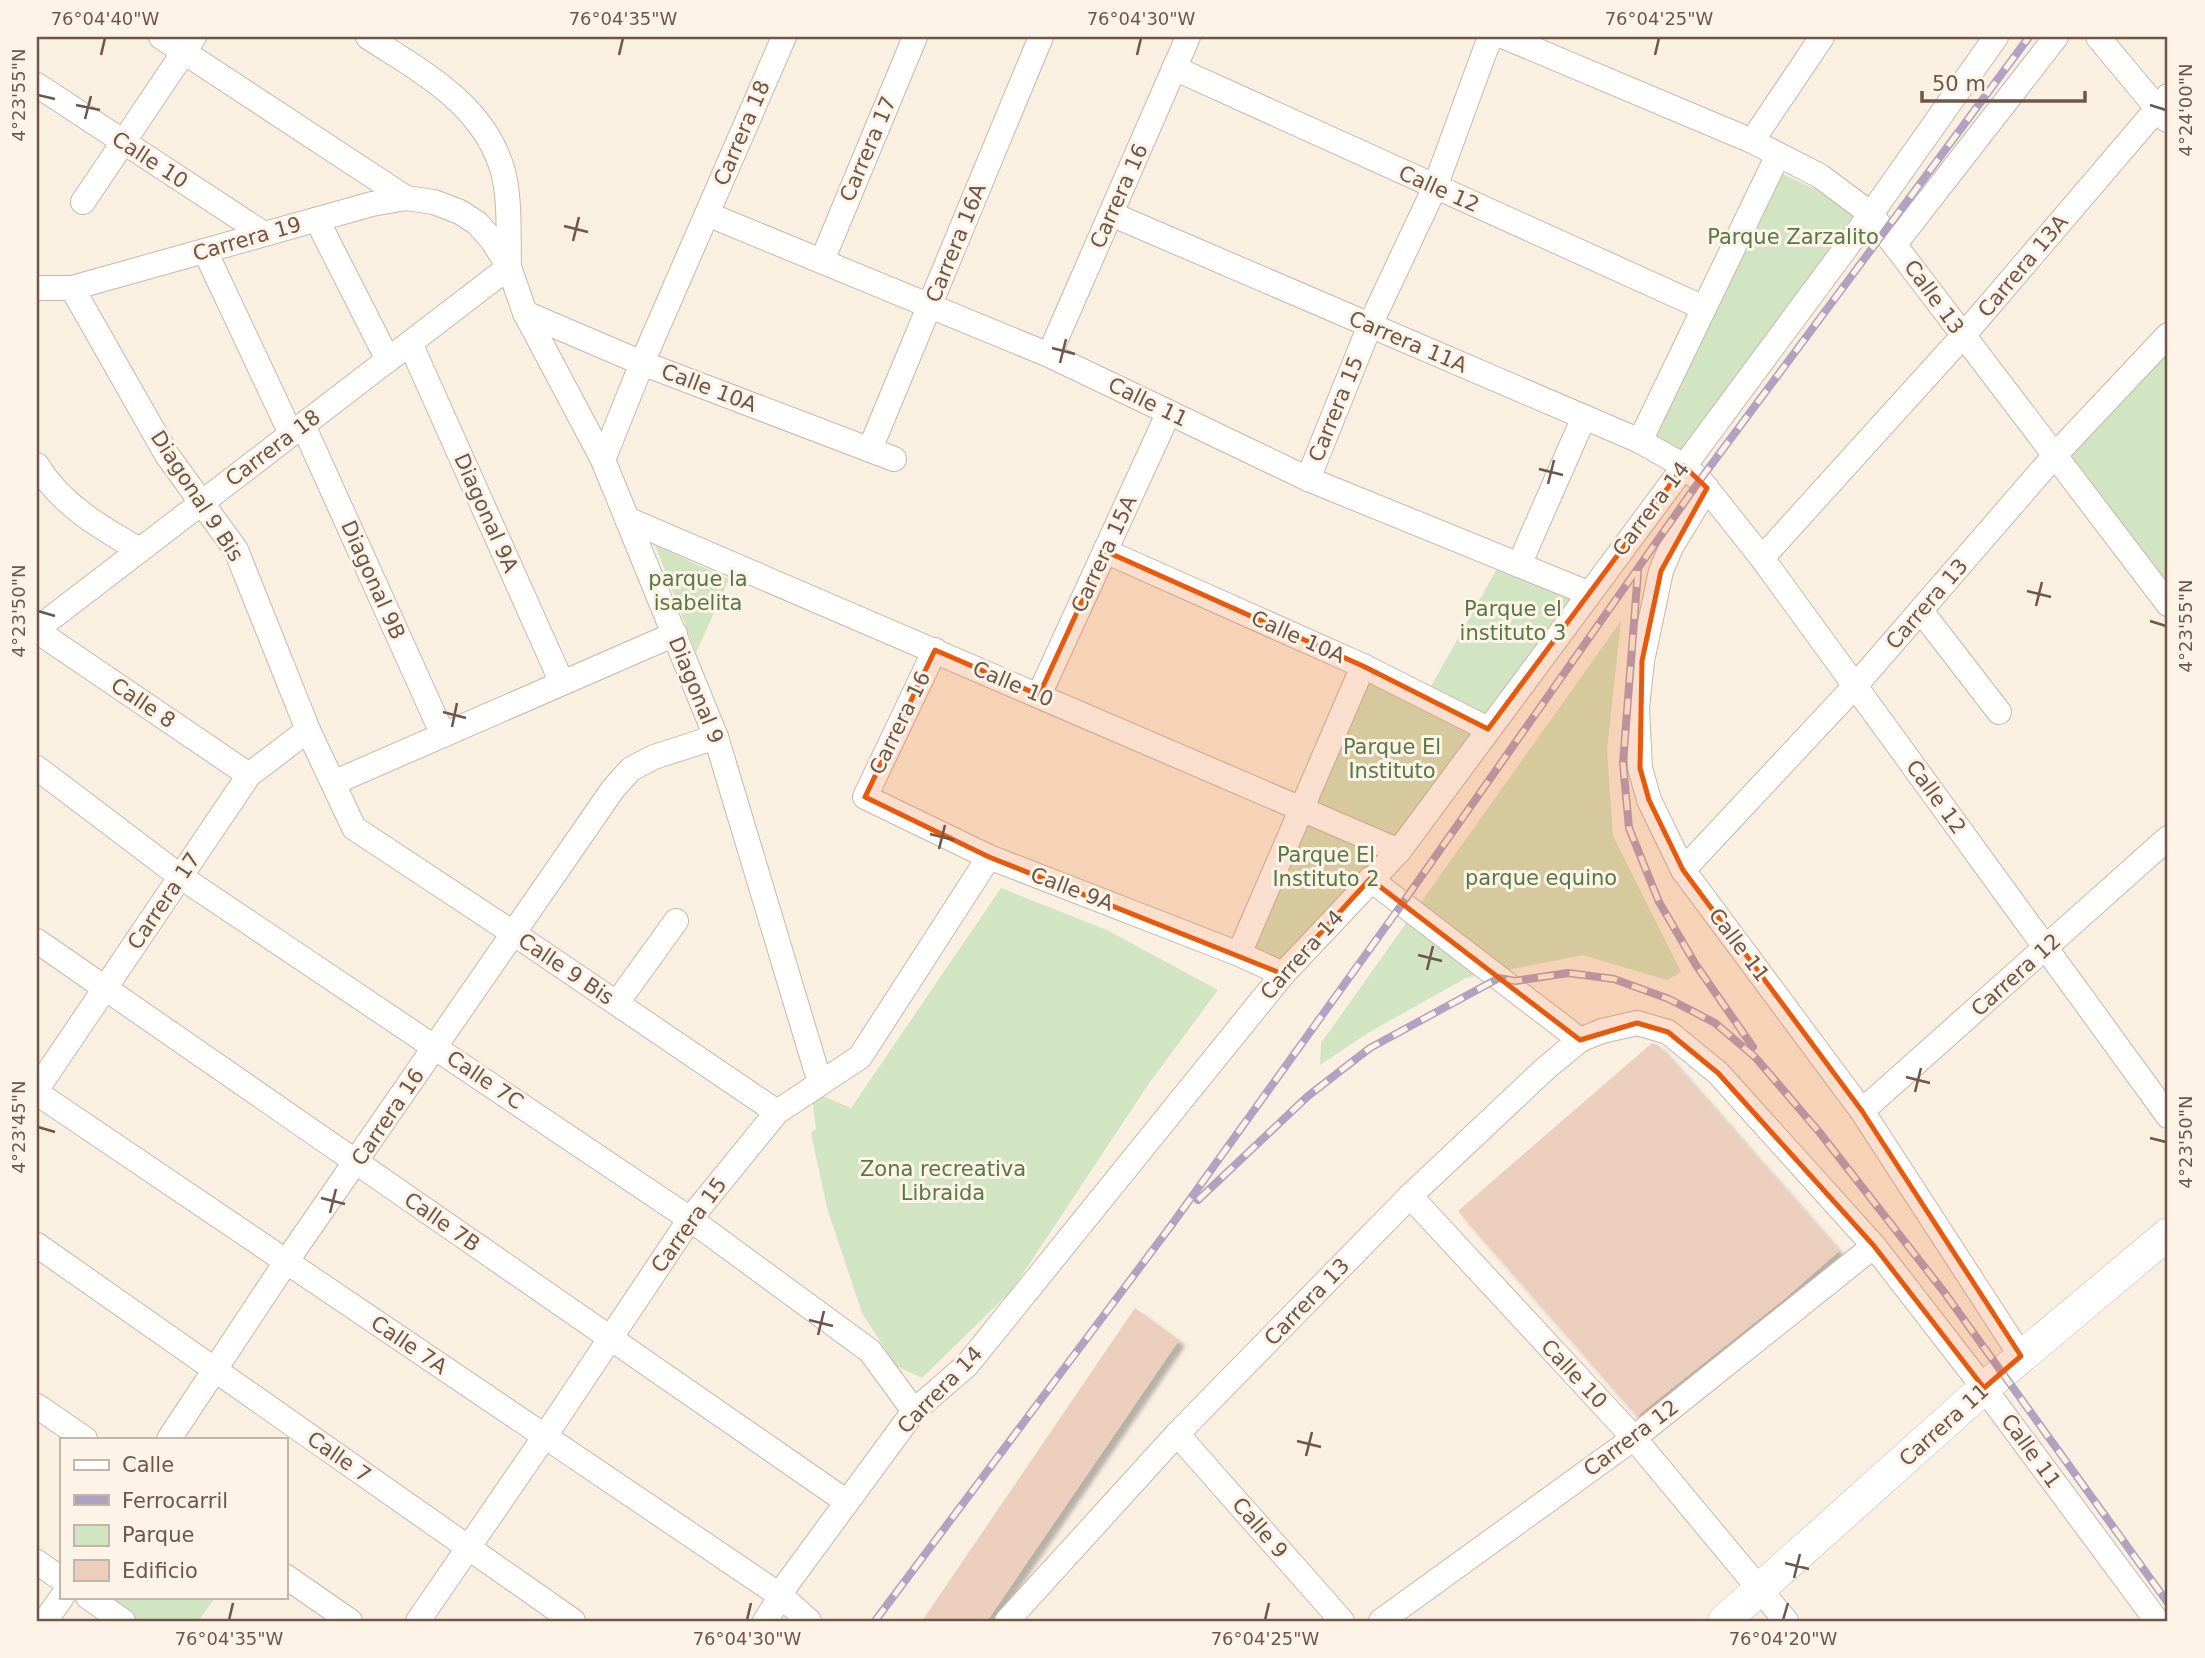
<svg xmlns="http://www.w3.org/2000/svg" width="2205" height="1658" font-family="'DejaVu Sans',sans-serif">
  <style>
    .green { fill: #d1e5c2 }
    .building { fill: #eccebc; filter: url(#shadow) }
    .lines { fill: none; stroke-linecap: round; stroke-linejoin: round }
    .minor-casing { stroke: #c9b7aa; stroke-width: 26 }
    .tertiary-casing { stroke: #c9b7aa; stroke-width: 33 }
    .minor { stroke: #fff; stroke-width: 24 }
    .tertiary { stroke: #fff; stroke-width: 32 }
    .rail-casing { stroke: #b2a2c1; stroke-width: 8 }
    .rail { stroke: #fdf4e7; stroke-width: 5; stroke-dasharray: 16; stroke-linecap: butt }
    .marked { fill: #e8590c; fill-opacity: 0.2; stroke: #e8590c; stroke-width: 5; stroke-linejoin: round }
    .ticks { fill: none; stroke: #6e564b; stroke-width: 2.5 }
    .labels { text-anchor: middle; stroke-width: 6; stroke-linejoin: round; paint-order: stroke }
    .street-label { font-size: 21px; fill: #6e564b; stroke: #fdf4e7 }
    .park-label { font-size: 21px; fill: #577947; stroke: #fdf4e7 }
    .neatline { fill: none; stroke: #6e564b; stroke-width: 2.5 }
    .ticks-label { font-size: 18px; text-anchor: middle; fill: #6e564b }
  </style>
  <defs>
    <filter id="shadow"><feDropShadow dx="6" dy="6" stdDeviation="2" flood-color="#0004"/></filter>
  </defs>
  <rect width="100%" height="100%" fill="#faf0e2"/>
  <g class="green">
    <path d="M 1770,168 L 1840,201 L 1868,220 L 1680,466 L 1642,445 Z"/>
    <path d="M 2168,335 L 2168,604 L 2056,454 Z"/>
    <path d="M 655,545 L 729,579 L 696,653 Z"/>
    <path d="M 1498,567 L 1575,600 L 1483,738 L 1283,973 L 1239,954 L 1365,672 L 1426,695 Z"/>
    <path d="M 1621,621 L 1607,750 L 1613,836 L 1681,972 L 1667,980 L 1583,955 L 1466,978 L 1368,1033 L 1320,1065 L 1321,1043 Z"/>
    <path d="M 1001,888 L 1107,930 L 1218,990 L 1150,1082 L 1012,1290 L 922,1378 L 896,1366 L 862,1313 L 827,1208 L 811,1133 L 816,1129 L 811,1091 L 851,1108 Z"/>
    <path d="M 97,1597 L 216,1597 L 198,1621 L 136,1621 Z"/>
  </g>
  <g class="building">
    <path d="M 1652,1043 L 1658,1045 L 1839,1251 L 1783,1300 L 1637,1416 L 1458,1211 Z"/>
    <path d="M 1135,1308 L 1179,1340 L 987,1621 L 922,1621 Z"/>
  </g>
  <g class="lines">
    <g class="minor-casing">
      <g id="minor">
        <path d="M 161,37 L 406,198"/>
        <path d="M 1505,37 L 1752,141 L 1820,176 L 1871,214 L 2168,604"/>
        <path d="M 2098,37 L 2167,120"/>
        <path d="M 1174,68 L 1704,308"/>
        <path d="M 37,85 L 264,234"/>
        <path d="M 1752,141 L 1822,37"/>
        <path d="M 83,202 L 194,37"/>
        <path d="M 707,214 L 1049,355 L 1308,479 L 1588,593"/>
        <path d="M 1111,214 L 1640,441 L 1684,466 L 1700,480 L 1762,558 L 2168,1116"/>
        <path d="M 317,220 L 388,360"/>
        <path d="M 1895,244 L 2056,37"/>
        <path d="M 205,251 L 291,434"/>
        <path d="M 822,261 L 915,37"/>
        <path d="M 37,288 L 72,288 L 372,204 L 406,198 L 434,202 L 460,212 L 477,223 L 492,240 L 509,267 L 525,313 L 603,460 L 716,737 L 820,1083"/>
        <path d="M 72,288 L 167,455 L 236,550 L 308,730 L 354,828 L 513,933 L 777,1112"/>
        <path d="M 525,313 L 642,363 L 894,459"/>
        <path d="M 410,343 L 562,683"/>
        <path d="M 1049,355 L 1188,37"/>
        <path d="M 303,425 L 443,735"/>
        <path d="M 1640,441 L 1778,155"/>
        <path d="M 870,449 L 1041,37"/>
        <path d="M 603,460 L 642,363 L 784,37"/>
        <path d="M 37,465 C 60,504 101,528 140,550"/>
        <path d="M 1308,479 L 1370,325 L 1435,187 L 1490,37"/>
        <path d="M 1707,488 L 1671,547 L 1661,571 L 1642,661 L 1637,708 L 1640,768 L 1649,800 L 1683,870 L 1862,1111 L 2021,1356"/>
        <path d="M 627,519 L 1399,851"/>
        <path d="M 1105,551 L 1363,666 L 1488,729"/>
        <path d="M 1762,558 L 1963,336 L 2168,96"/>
        <path d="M 1519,565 L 1584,417"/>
        <path d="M 1921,611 L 1999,712"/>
        <path d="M 37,629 L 509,267 C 508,236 511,194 501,165 C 480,102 420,71 368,37"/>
        <path d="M 37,631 L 249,775"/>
        <path d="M 935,650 L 865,797 L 989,857 L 1239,954 L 1283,974"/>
        <path d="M 1039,695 L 1169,412"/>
        <path d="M 37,768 L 181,877 L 690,1219 L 870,1351 L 914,1411"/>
        <path d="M 333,783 L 675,634"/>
        <path d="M 1683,870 L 1856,685 L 2056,454 L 2168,335"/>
        <path d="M 1370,879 L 1580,1040"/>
        <path d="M 37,941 L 847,1502"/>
        <path d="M 1239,954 L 1363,666"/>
        <path d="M 617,1003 L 676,921"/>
        <path d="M 37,1089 L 249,775 L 308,730"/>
        <path d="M 37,1093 L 781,1596 L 809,1621"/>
        <path d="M 1862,1111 L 2168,838"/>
        <path d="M 1410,1196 L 1634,1438 L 1786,1621"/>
        <path d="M 37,1245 L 573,1621"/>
        <path d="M 37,1406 L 85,1439"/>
        <path d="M 1177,1434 L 1342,1621"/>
        <path d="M 169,1439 L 286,1262 L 613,789 L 631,769 L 654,757 L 716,737"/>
        <path d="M 37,1562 L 61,1579"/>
        <path d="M 285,1576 L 350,1621"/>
        <path d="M 88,1597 L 123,1621"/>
        <path d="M 45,1621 L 62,1597"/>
        <path d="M 418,1621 L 545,1436 L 690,1219 L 777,1112 L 860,1057 L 989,857"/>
        <path d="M 765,1621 L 781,1596 L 781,1592 L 914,1411 L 967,1365 L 1283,974 L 1399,851 L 1871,214 L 1996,37"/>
        <path d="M 1007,1621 L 1177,1434 L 1410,1196 L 1546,1068 L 1580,1040 L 1602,1031 L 1637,1023 L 1668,1032 L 1718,1073 L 1874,1246 L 1984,1388 L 2157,1621"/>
        <path d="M 1381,1621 L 1634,1438 L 1874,1246"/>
      </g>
    </g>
    <g class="tertiary-casing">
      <path id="tertiary" d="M 1724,1621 L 1984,1388 L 2168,1234"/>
    </g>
    <use href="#minor" class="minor"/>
    <use href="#tertiary" class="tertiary"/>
    <g class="rail-casing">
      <g id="rail">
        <path d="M 1638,571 L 1623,763 L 1629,828 L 1659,902 L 1696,965 L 1753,1047"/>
        <path d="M 1198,1200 L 1308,1096 L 1370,1048 L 1499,978 L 1515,981 L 1568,973 L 1614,979 L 1669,999 L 1715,1023 L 1755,1057 L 1820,1133 L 1944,1292 L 2168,1603"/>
        <path d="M 875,1621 L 1173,1223 L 1402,904 L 1700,480 L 2029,37"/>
      </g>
    </g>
    <use href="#rail" class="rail"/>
  </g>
  <path class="marked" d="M 1684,466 L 1707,488 L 1661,571 L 1642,661 L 1640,768 L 1649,800 L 1683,870 L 1862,1111 L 2021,1356 L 1984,1388 L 1874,1246 L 1718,1073 L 1668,1032 L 1637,1023 L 1580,1040 L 1370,879 L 1283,974 L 989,857 L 865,797 L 935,650 L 1039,695 L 1105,551 L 1363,666 L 1488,729 Z"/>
  <path class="ticks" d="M 101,55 L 105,38M 619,55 L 623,38M 1137,55 L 1141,38M 1655,55 L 1659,38M 38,95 L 55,99M 76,105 L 100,110M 2150,105 L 2166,110M 85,119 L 91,96M 564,226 L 588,232M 573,241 L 579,217M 1052,348 L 1075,354M 1060,363 L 1066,339M 1539,469 L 1563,475M 1548,484 L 1554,460M 2027,591 L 2051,597M 2036,606 L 2042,582M 38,611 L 55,616M 2150,621 L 2166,626M 443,712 L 466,718M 452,727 L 457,703M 930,834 L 954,840M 939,849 L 945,825M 1418,955 L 1442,961M 1427,970 L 1433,946M 1906,1077 L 1930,1083M 1915,1092 L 1921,1068M 38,1127 L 55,1132M 2150,1138 L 2166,1142M 321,1198 L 345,1204M 330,1213 L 336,1189M 809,1320 L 833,1326M 818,1335 L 824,1311M 1297,1441 L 1321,1447M 1306,1456 L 1312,1432M 1785,1563 L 1809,1569M 1794,1578 L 1800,1554M 229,1620 L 233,1603M 747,1620 L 751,1603M 1265,1620 L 1269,1603M 1783,1620 L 1788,1603"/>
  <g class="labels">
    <g class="street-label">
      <text transform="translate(742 133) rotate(-67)" y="7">Carrera 18</text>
      <text transform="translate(868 149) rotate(-67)" y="7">Carrera 17</text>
      <text transform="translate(150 160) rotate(33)" y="7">Calle 10</text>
      <text transform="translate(1439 189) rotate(24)" y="7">Calle 12</text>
      <text transform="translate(1119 196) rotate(-66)" y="7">Carrera 16</text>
      <text transform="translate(247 239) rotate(-16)" y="7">Carrera 19</text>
      <text transform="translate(956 243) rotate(-68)" y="7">Carrera 16A</text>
      <text transform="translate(2023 266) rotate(-50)" y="7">Carrera 13A</text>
      <text transform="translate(1934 297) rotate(54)" y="7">Calle 13</text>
      <text transform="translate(1408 342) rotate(23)" y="7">Carrera 11A</text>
      <text transform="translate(709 388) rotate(21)" y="7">Calle 10A</text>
      <text transform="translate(1148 402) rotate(26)" y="7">Calle 11</text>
      <text transform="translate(1336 409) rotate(-68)" y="7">Carrera 15</text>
      <text transform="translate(273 448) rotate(-37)" y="7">Carrera 18</text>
      <text transform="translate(197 496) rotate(57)" y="7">Diagonal 9 Bis</text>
      <text transform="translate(1651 509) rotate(-53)" y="7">Carrera 14</text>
      <text transform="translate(486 513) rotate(66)" y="7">Diagonal 9A</text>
      <text transform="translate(1104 554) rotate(-65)" y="7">Carrera 15A</text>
      <text transform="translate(373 580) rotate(66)" y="7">Diagonal 9B</text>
      <text transform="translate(1927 604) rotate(-49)" y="7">Carrera 13</text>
      <text transform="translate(1298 637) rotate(24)" y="7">Calle 10A</text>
      <text transform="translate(1013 684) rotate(23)" y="7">Calle 10</text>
      <text transform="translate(696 690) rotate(68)" y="7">Diagonal 9</text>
      <text transform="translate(143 703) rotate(34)" y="7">Calle 8</text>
      <text transform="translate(900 723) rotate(-64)" y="7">Carrera 16</text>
      <text transform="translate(1936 797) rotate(54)" y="7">Calle 12</text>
      <text transform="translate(1072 889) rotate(21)" y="7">Calle 9A</text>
      <text transform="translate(164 901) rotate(-56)" y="7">Carrera 17</text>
      <text transform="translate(1739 945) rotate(53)" y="7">Calle 11</text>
      <text transform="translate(1302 955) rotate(-48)" y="7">Carrera 14</text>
      <text transform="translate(566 969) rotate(34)" y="7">Calle 9 Bis</text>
      <text transform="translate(2016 975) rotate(-42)" y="7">Carrera 12</text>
      <text transform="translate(485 1080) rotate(34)" y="7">Calle 7C</text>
      <text transform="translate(388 1117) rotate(-56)" y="7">Carrera 16</text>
      <text transform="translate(442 1222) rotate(35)" y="7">Calle 7B</text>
      <text transform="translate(689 1225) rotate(-54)" y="7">Carrera 15</text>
      <text transform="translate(1307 1302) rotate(-46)" y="7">Carrera 13</text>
      <text transform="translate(409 1345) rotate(34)" y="7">Calle 7A</text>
      <text transform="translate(1574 1374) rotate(47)" y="7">Calle 10</text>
      <text transform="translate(940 1390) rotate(-46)" y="7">Carrera 14</text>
      <text transform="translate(1944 1425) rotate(-42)" y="7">Carrera 11</text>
      <text transform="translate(1631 1438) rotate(-37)" y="7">Carrera 12</text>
      <text transform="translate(2031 1451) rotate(54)" y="7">Calle 11</text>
      <text transform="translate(339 1457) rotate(35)" y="7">Calle 7</text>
      <text transform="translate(1260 1528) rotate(49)" y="7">Calle 9</text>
    </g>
    <g class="park-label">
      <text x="1793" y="244">Parque Zarzalito</text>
      <text x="698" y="586">parque la<tspan x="698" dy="24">isabelita</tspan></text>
      <text x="1513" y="616">Parque el<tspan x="1513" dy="24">instituto 3</tspan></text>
      <text x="1392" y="754">Parque El<tspan x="1392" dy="24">Instituto</tspan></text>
      <text x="1326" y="862">Parque El<tspan x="1326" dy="24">Instituto 2</tspan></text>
      <text x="1541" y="885">parque equino</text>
      <text x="943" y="1176">Zona recreativa<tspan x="943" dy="24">Libraida</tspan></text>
    </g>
  </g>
  <rect width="2205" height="1658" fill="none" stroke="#fdf4e7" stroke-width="77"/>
  <rect x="60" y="1438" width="228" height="161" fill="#fdf4e7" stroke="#c4b5a9" stroke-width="2"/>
  <rect x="74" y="1460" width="35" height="10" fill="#ffffff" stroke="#c4b5a9" stroke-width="2"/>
  <text x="122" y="1472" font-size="21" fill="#6e564b">Calle</text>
  <rect x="74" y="1495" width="35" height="10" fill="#b2a2c1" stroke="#c4b5a9" stroke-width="2"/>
  <text x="122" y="1508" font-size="21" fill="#6e564b">Ferrocarril</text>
  <rect x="74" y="1525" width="35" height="21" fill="#d1e5c2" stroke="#c4b5a9" stroke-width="2"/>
  <text x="122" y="1542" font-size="21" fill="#6e564b">Parque</text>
  <rect x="74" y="1560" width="35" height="21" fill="#eccebc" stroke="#c4b5a9" stroke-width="2"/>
  <text x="122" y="1578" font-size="21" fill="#6e564b">Edificio</text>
  <path d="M1922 91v10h163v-10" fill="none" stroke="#6e564b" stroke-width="3.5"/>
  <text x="1932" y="91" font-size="21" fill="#6e564b" stroke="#fdf4e7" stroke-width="5" paint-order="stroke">50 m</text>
  <rect x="38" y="38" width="2128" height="1582" class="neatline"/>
  <g class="ticks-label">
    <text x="105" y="25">76°04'40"W</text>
    <text x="623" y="25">76°04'35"W</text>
    <text x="1141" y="25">76°04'30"W</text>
    <text x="1659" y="25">76°04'25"W</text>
    <text transform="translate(19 95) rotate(-90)" y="6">4°23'55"N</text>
    <text transform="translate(2186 110) rotate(-90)" y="6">4°24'00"N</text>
    <text transform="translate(19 611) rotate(-90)" y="6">4°23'50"N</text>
    <text transform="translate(2186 626) rotate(-90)" y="6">4°23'55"N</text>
    <text transform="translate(19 1127) rotate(-90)" y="6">4°23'45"N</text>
    <text transform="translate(2186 1142) rotate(-90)" y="6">4°23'50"N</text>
    <text x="229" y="1645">76°04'35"W</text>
    <text x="747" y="1645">76°04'30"W</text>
    <text x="1265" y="1645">76°04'25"W</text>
    <text x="1783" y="1645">76°04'20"W</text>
  </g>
</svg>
